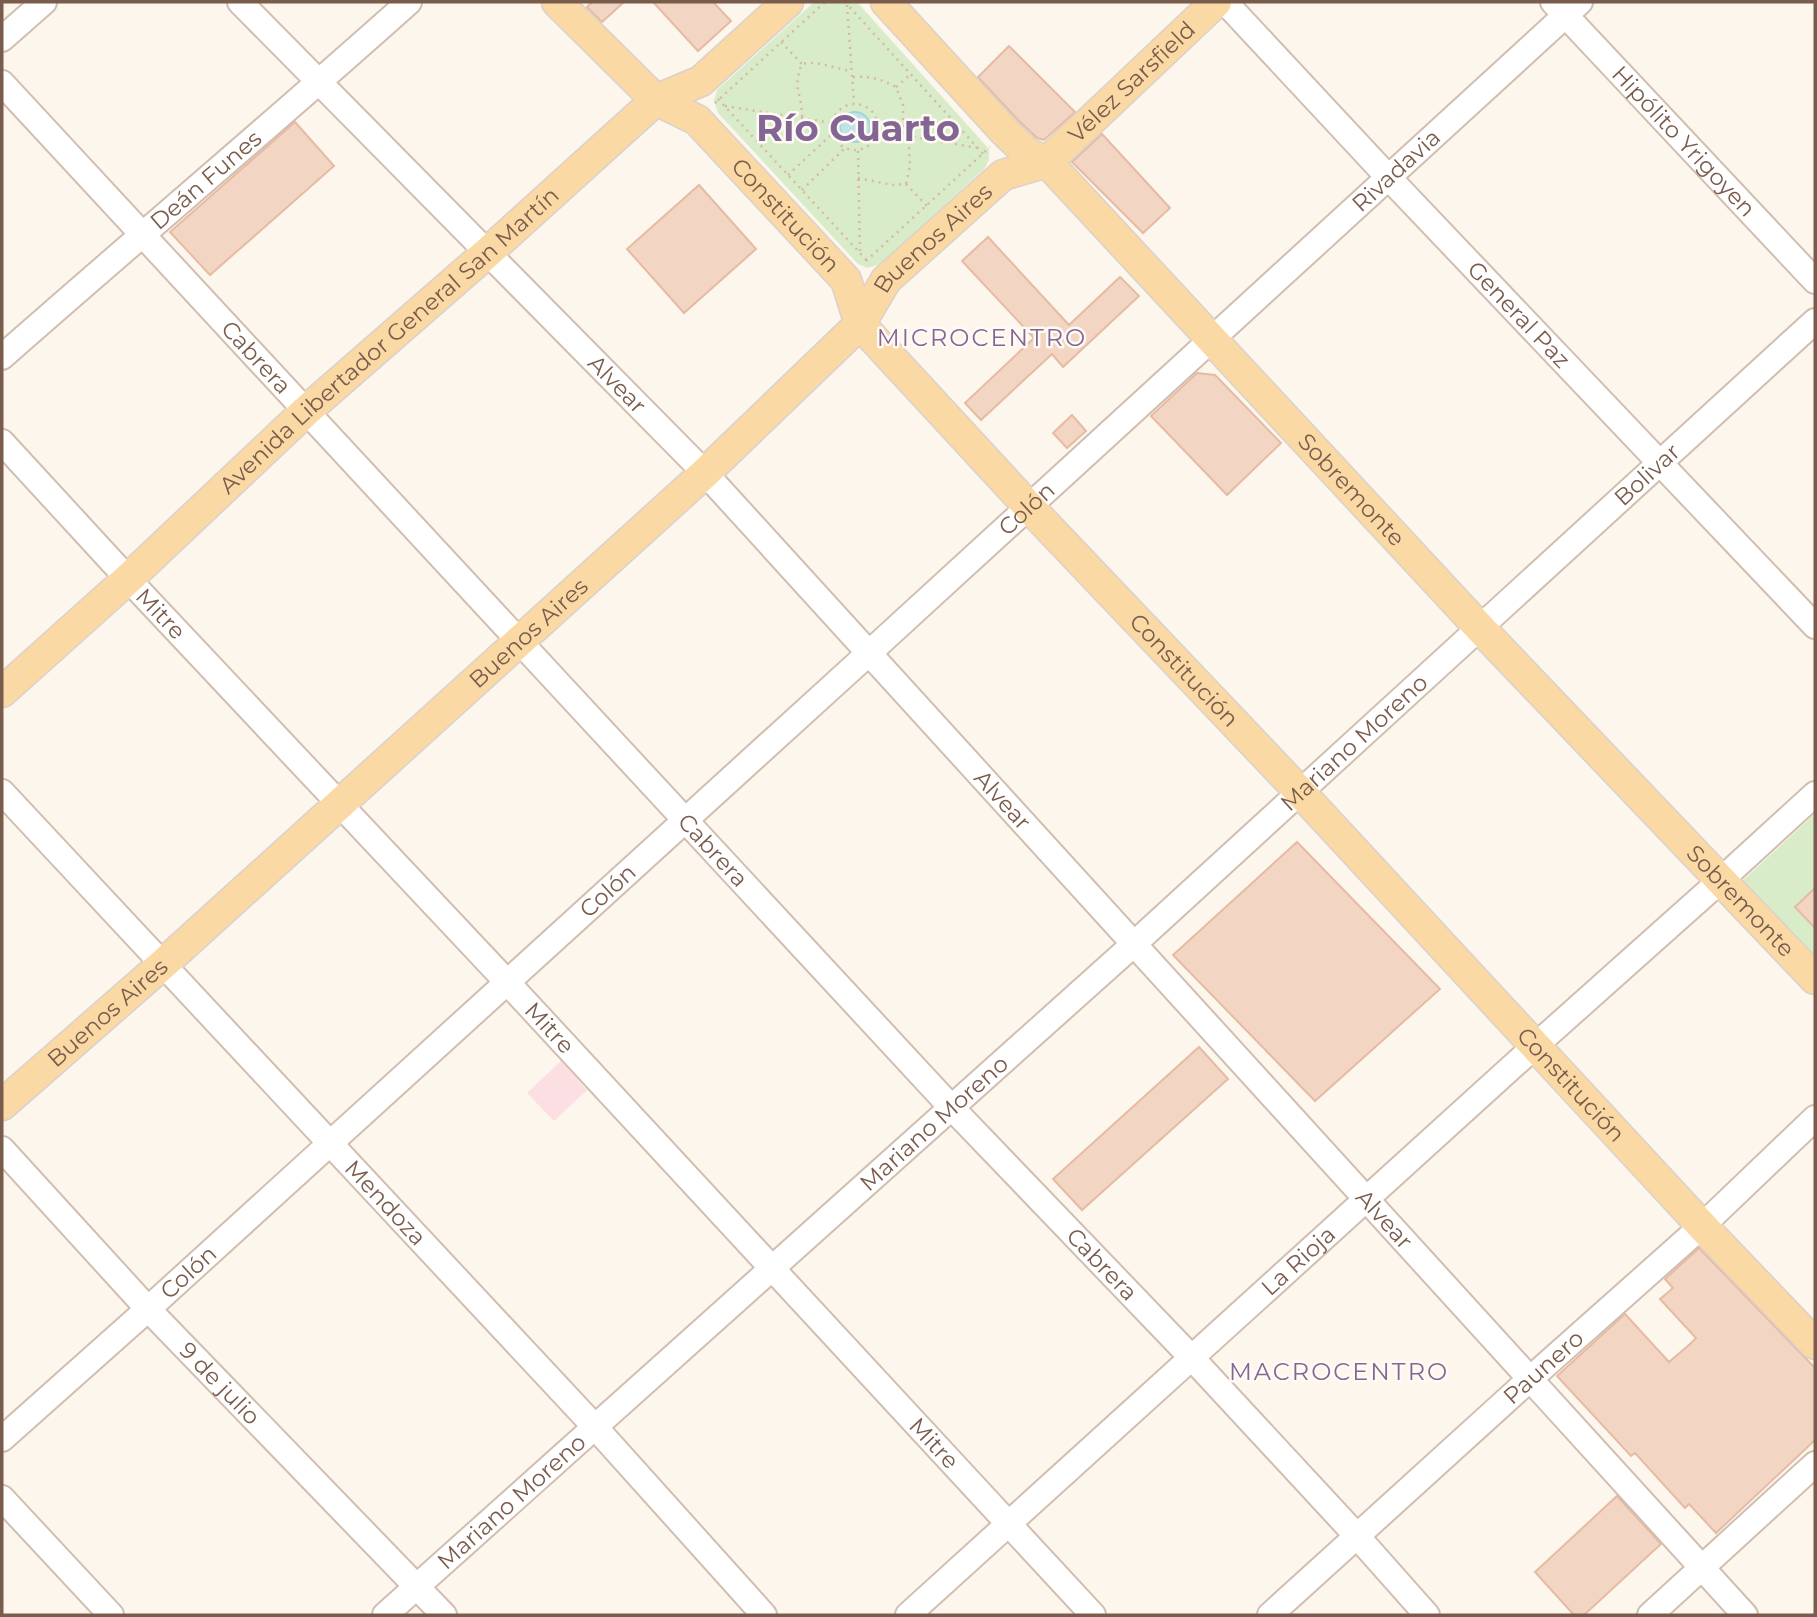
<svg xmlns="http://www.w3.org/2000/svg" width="1817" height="1617" font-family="Montserrat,sans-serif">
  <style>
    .medical { fill: #fbdfe3 }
    .green { fill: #d8ecc9 }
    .water { fill: #bfe3e8; stroke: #a5d3da; stroke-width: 2 }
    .building { fill: #f3d5c3; stroke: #e6bba3; stroke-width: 2 }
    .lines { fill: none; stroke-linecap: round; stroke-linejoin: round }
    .minor-casing { stroke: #d1beb0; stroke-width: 28 }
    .major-casing { stroke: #dad1cd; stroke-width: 33 }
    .path { stroke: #d9b8a5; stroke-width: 2.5; stroke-dasharray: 2 5; stroke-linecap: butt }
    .minor { stroke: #fff; stroke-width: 24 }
    .major { stroke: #fbd9a5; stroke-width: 30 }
    .labels { text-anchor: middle; stroke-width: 5; stroke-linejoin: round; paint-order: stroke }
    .street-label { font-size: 23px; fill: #7a5c4d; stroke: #fffaf3 }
    .neighbourhood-label { font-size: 24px; letter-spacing: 2px; fill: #846695; stroke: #fffaf3 }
    .town-label { font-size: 37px; font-weight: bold; fill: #846695; stroke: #fffaf3 }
  </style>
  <rect width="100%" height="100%" fill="#fdf6ec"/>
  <path class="medical" d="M 561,1061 L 587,1090 L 554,1121 L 527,1093 Z"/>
  <g class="green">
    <path d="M 814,2 L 857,2 L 989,149 L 989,160 L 985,168 L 881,264 L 867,268 L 858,264 L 718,113 L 714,101 L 717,90 Z"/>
    <path d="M 1815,814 L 1815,960 L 1741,882 Z"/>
  </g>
  <circle class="water" cx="855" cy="127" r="15"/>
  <g class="building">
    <path d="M 592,2 L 624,2 L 602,22 L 587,7 Z"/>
    <path d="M 653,2 L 713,2 L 731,21 L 698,51 Z"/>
    <path d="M 1009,46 L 1075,112 L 1044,140 L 1037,138 L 1018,120 L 978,77 Z"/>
    <path d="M 295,122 L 334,166 L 210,275 L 170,232 Z"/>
    <path d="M 1102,134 L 1170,208 L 1143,233 L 1072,162 Z"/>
    <path d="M 699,185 L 756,249 L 684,313 L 627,249 Z"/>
    <path d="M 988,237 L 1069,325 L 1120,277 L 1139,296 L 1063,367 L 1052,354 L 981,420 L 965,403 L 1034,338 L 962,261 Z"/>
    <path d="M 1197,373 L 1215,375 L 1281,443 L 1227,495 L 1151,416 Z"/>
    <path d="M 1072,415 L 1086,431 L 1067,448 L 1053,433 Z"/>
    <path d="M 1297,842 L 1440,989 L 1315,1101 L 1173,955 Z"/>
    <path d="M 1815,888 L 1815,928 L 1795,907 Z"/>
    <path d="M 1199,1047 L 1228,1079 L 1082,1210 L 1053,1179 Z"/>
    <path d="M 1699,1248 L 1815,1368 L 1815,1440 L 1716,1533 L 1689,1504 L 1685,1508 L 1635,1453 L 1631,1456 L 1557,1376 L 1625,1314 L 1669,1362 L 1690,1344 L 1696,1338 L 1660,1299 L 1673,1288 L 1665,1279 Z"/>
    <path d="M 1617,1496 L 1661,1544 L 1584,1615 L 1574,1615 L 1535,1572 Z"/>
  </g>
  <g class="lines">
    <g class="minor-casing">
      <g id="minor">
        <path id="s1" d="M 240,2 L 705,473 L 1745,1615"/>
        <path id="s2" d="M 1225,2 L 1389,178 L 1815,626"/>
        <path id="s3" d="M 1553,2 L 1815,281"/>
        <path d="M 2,39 L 44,2"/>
        <path id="s4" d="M 2,83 L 951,1107 L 1191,1357 L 1356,1535 L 1427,1615"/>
        <path id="s5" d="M 2,357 C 137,238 275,122 409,2"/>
        <path id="s6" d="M 2,442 L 128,579 L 507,982 L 1093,1615"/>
        <path id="s7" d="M 2,792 L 595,1427 L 764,1615"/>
        <path id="s8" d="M 2,1149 L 148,1309 L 444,1615"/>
        <path id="s9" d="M 2,1439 L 148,1309 L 869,653 L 1580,2"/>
        <path d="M 2,1498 L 111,1615"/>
        <path id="s10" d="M 385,1615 L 1134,944 L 1815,321"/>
        <path id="s11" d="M 908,1615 L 1535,1046 L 1721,880 L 1815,794"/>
        <path id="s12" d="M 1270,1615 L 1530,1379 L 1702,1226 L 1815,1118"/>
        <path d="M 1650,1615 L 1815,1464"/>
      </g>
    </g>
    <g class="major-casing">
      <g id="major">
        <path id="s13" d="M 557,2 L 656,100 L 697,120 L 846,280 L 860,324 L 1028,506 L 1300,792 L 1702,1226 L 1815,1344"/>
        <path id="s14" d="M 886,2 L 1005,132 L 1027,153 L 1047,162 L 1479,627 L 1815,979"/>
        <path id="s15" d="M 2,692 L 128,579 L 306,411 L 487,253 L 656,100 L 701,81 L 788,2"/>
        <path id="s16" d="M 2,1105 L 162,965 L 705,473 L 860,324 L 886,280 L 1003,175 L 1047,162 L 1216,2"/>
      </g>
    </g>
    <g class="path">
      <path d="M 845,2 L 986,157"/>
      <path d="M 847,5 L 854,103"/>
      <path d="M 781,42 L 802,64"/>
      <path d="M 853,77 C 870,76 881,79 896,87 L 903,105 L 903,135"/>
      <path d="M 896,87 L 911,74"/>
      <path d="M 718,99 L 870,264"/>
      <path d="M 715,103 L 825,2"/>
      <circle cx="855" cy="127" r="23"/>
      <path d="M 725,106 L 832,123"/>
      <path d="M 802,117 C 802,94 792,87 802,64 C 819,60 835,69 851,71"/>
      <path d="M 879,131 L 978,148"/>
      <path d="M 858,151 L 860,252"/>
      <path d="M 788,175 L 832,134"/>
      <path d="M 858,178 L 892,185 L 906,184 L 910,166 L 909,147 L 911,136"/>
      <path d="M 906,184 L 927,206"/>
      <path d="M 802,190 L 845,148"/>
      <path d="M 866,261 L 990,147"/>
    </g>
    <use href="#minor" class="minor"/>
    <use href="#major" class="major"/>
  </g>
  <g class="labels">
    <g class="street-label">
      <text dy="8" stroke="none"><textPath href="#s16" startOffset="1531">Vélez Sarsfield</textPath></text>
      <text dy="8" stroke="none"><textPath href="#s3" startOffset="191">Hipólito Yrigoyen</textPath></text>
      <text dy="8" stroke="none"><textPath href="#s9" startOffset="1885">Rivadavia</textPath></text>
      <text dy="8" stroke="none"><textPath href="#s5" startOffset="270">Deán Funes</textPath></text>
      <text dy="8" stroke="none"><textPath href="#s13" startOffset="315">Constitución</textPath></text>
      <text dy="8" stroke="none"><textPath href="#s16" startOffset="1274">Buenos Aires</textPath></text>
      <text dy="8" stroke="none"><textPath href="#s2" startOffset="429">General Paz</textPath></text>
      <text dy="8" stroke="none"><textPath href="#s15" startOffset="523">Avenida Libertador General San Martín</textPath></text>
      <text dy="8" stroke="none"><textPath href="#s4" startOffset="374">Cabrera</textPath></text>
      <text dy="8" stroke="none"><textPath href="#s1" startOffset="537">Alvear</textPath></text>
      <text dy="8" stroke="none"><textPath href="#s10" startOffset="1701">Bolivar</textPath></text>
      <text dy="8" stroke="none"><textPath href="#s14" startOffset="676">Sobremonte</textPath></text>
      <text dy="8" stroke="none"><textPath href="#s9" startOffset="1384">Colón</textPath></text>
      <text dy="8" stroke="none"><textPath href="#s6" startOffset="234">Mitre</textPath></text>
      <text dy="8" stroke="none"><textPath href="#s16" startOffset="707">Buenos Aires</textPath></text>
      <text dy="8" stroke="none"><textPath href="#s13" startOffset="924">Constitución</textPath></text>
      <text dy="8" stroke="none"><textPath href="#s10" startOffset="1304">Mariano Moreno</textPath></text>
      <text dy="8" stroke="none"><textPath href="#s1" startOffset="1104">Alvear</textPath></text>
      <text dy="8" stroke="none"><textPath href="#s4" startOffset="1046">Cabrera</textPath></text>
      <text dy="8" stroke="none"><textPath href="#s9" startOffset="817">Colón</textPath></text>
      <text dy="8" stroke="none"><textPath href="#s14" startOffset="1242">Sobremonte</textPath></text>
      <text dy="8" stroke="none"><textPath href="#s16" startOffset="140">Buenos Aires</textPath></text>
      <text dy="8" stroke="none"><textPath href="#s6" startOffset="802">Mitre</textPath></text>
      <text dy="8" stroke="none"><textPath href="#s13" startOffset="1491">Constitución</textPath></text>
      <text dy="8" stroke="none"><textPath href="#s10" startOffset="737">Mariano Moreno</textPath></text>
      <text dy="8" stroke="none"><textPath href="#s7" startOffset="562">Mendoza</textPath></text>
      <text dy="8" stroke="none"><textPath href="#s1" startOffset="1671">Alvear</textPath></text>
      <text dy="8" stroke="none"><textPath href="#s11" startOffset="527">La Rioja</textPath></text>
      <text dy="8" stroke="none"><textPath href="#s4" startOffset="1614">Cabrera</textPath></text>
      <text dy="8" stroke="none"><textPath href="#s9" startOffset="250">Colón</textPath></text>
      <text dy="8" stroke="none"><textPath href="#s12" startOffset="369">Paunero</textPath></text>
      <text dy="8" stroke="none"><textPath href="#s8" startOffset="320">9 de julio</textPath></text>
      <text dy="8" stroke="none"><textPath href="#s6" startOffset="1368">Mitre</textPath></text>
      <text dy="8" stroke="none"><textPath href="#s10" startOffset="170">Mariano Moreno</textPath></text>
    </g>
    <g class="neighbourhood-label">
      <text x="982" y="346">MICROCENTRO</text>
      <text x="1339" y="1380">MACROCENTRO</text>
    </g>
    <g class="town-label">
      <text x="858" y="141">Río Cuarto</text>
    </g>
  </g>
  <rect width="1817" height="1617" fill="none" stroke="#7a5c4d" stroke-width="7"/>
</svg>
